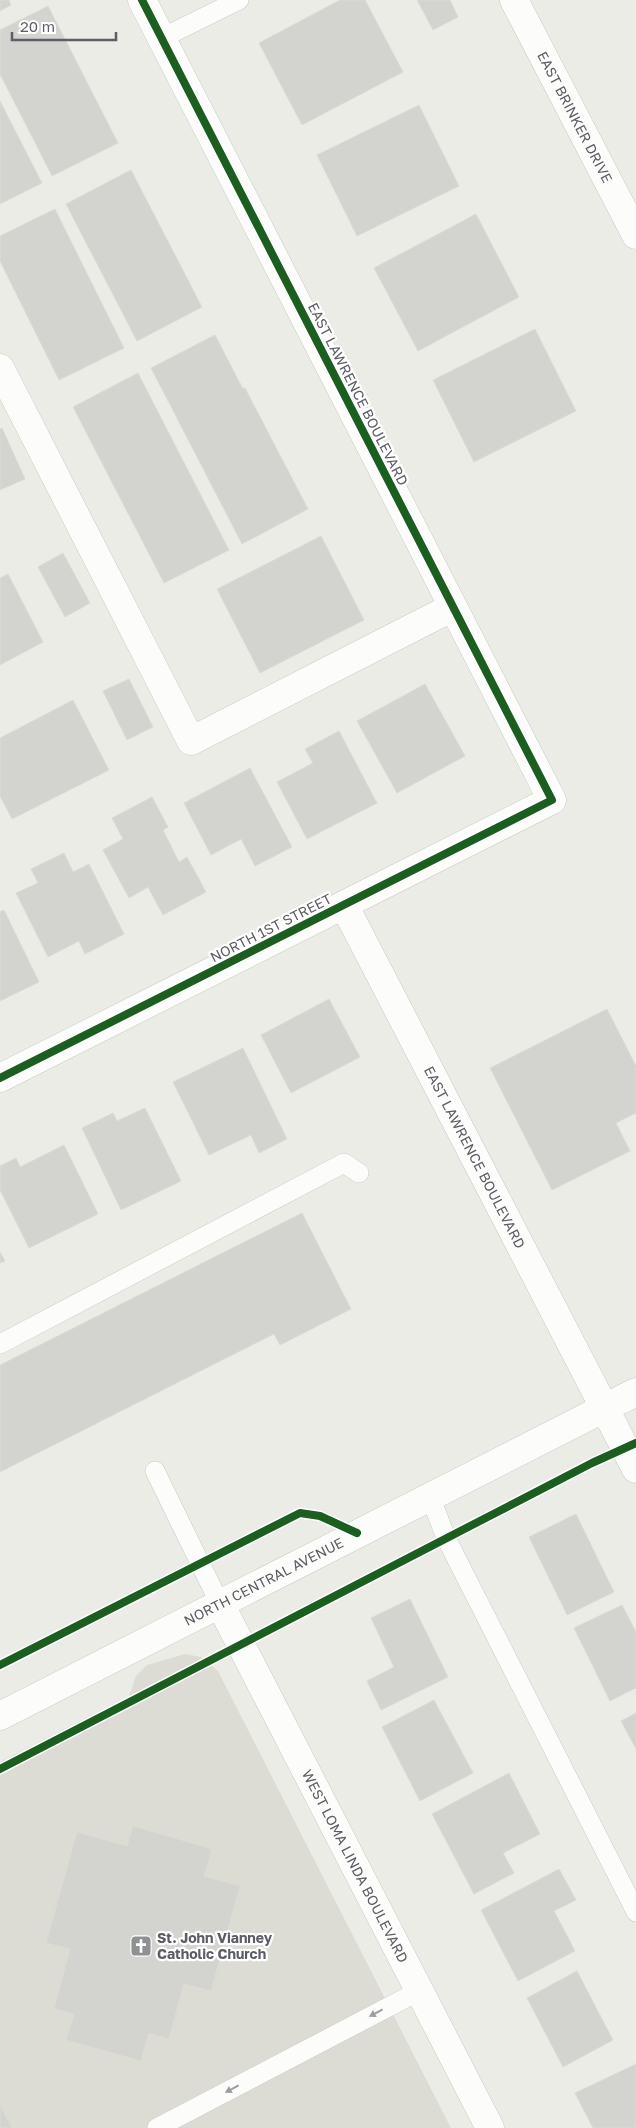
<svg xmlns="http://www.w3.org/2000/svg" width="636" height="2128" font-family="'Golos Text',sans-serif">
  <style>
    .education { fill: #dcdcd5 }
    .building { fill: #d3d3d0; stroke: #dcdcd6 }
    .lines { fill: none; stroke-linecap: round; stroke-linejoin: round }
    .service-casing { stroke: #c9c9c9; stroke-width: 20 }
    .minor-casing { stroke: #c9c9c9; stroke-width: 29 }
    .tertiary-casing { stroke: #c9c9c9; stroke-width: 29 }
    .service { stroke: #fcfcfb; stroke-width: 19 }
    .minor { stroke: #fcfcfb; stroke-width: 28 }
    .tertiary { stroke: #fcfcfb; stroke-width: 28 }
    .cycleway-casing { stroke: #fff; stroke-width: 11 }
    .cycleway { stroke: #1b5e20; stroke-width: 8 }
    .oneway { fill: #9d9da1 }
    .labels { text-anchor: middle; stroke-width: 4.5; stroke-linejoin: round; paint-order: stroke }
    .street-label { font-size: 14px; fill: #5d5e65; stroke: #fff }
    .poi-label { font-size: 14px; font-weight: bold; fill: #5d5e65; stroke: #fff; text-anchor: start }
  </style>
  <rect width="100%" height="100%" fill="#ecece7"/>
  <path class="education" d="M 185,1654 L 201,1657 L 218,1671 L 451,2128 L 0,2128 L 0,1762 L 129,1696 L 136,1676 L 147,1665 Z"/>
  <g class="building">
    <path d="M 0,0 L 9,0 L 11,5 L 0,11 Z"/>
    <path d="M 340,0 L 365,0 L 403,72 L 302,125 L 259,43 Z"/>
    <path d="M 417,0 L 450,0 L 458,17 L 433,30 Z"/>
    <path d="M 48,6 L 118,143 L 52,176 L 0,74 L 0,30 Z"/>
    <path d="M 0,101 L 42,183 L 0,204 Z"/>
    <path d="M 419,105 L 459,186 L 357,236 L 317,155 Z"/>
    <path d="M 131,170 L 202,307 L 137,341 L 66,204 Z"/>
    <path d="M 55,209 L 124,348 L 59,380 L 0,261 L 0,236 Z"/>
    <path d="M 476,214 L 519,297 L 418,351 L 374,268 Z"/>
    <path d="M 535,329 L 576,411 L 474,462 L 433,380 Z"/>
    <path d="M 215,335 L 243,389 L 245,388 L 308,509 L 242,544 L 151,368 Z"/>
    <path d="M 138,373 L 229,550 L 164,583 L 73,407 Z"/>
    <path d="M 2,428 L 25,479 L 0,490 L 0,429 Z"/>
    <path d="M 321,536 L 364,620 L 260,673 L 217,589 Z"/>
    <path d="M 63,553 L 90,603 L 65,617 L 38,567 Z"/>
    <path d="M 8,574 L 43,642 L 0,665 L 0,578 Z"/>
    <path d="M 129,679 L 153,727 L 127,740 L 103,691 Z"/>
    <path d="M 425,684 L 465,756 L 397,793 L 357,721 Z"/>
    <path d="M 73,700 L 109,770 L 12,819 L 0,796 L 0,738 Z"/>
    <path d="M 339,731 L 377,803 L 307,839 L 277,782 L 313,763 L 305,749 Z"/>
    <path d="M 250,768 L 292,847 L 255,866 L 241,839 L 211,855 L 184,803 Z"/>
    <path d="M 152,797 L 168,827 L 163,830 L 179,862 L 187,857 L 206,892 L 163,915 L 148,887 L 129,898 L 103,850 L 123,839 L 112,818 Z"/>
    <path d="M 64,853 L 73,872 L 89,864 L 124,934 L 85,954 L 79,941 L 48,957 L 16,893 L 38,883 L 31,869 Z"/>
    <path d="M 4,910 L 39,982 L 0,1001 L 0,912 Z"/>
    <path d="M 329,999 L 360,1057 L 291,1093 L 261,1035 Z"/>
    <path d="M 607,1009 L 636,1066 L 636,1113 L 616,1123 L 630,1151 L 552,1190 L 490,1068 Z"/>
    <path d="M 243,1048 L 287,1139 L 259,1153 L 251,1135 L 209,1155 L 173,1082 Z"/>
    <path d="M 145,1108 L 181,1181 L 121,1210 L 82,1128 L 113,1113 L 117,1121 Z"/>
    <path d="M 64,1145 L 98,1214 L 29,1248 L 0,1190 L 0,1166 L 16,1158 L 20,1167 Z"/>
    <path d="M 302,1213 L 351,1309 L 280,1345 L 274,1334 L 0,1472 L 0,1365 Z"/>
    <path d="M 0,1252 L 5,1261 L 0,1263 Z"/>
    <path d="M 576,1514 L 614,1592 L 567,1615 L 529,1537 Z"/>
    <path d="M 410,1599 L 448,1677 L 381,1710 L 367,1681 L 394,1667 L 371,1618 Z"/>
    <path d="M 622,1605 L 636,1632 L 636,1688 L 610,1701 L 574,1628 Z"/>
    <path d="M 434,1700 L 473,1773 L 420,1801 L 382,1727 Z"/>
    <path d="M 636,1713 L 636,1749 L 621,1721 Z"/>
    <path d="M 509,1773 L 540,1834 L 503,1853 L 514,1873 L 474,1894 L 432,1814 Z"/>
    <path d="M 133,1826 L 212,1849 L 204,1876 L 240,1886 L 211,1991 L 184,1984 L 169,2039 L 149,2033 L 141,2061 L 66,2040 L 74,2014 L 54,2009 L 70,1949 L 46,1943 L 77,1832 L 127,1846 Z"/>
    <path d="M 559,1869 L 576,1900 L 554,1911 L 575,1951 L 518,1981 L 481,1910 Z"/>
    <path d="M 577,1971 L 613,2040 L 563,2067 L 527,1998 Z"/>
    <path d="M 636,2064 L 636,2128 L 593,2128 L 575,2093 Z"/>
    <path d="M 0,2105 L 12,2128 L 0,2128 Z"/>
  </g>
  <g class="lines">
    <g class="service-casing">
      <g id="service">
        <path d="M 162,38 L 239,0"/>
        <path d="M 0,1344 L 344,1163 L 359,1173"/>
        <path d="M 155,1471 L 220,1604"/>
        <path d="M 430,1496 L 446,1538 L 636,1912"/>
        <path d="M 157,2128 L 419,1991"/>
      </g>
    </g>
    <g class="minor-casing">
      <g id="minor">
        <path id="s1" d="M 514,0 L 636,235"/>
        <path d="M 0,368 L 191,741 L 453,607"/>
        <path id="s2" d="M 344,905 L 636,1469"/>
        <path d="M 0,1078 L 552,800 L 142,0"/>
      </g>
    </g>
    <g class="tertiary-casing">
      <g id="tertiary">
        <path id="s3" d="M 220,1604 L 490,2128"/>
        <path id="s4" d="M 0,1716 L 636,1392"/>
      </g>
    </g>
    <use href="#service" class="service"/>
    <use href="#minor" class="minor"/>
    <use href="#tertiary" class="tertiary"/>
    <g class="cycleway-casing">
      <g id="cycleway">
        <path d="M 0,1078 L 552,800 L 142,0"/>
        <path d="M 0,1665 L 300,1513 L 320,1516 L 357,1533"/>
        <path d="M 0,1769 L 592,1463 L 636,1443"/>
      </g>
    </g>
    <use href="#cycleway" class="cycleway"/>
  </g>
  <defs><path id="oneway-solid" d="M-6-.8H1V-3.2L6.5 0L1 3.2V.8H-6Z" transform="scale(1.25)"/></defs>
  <g class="oneway">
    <use href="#oneway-solid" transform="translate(376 2013) rotate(152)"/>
    <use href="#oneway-solid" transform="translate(232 2089) rotate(152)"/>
  </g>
  <defs>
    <g id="church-square" transform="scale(1.125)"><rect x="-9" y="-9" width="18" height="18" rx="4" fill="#8f9092" stroke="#fff"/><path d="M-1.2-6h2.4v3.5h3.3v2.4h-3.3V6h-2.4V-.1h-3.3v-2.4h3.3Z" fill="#fff"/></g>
  </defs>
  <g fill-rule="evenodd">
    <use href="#church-square" x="141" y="1946"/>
  </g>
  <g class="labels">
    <g class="street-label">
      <text dy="5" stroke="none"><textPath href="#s1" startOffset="132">EAST BRINKER DRIVE</textPath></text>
      <text transform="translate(358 394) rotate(63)" y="5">EAST LAWRENCE BOULEVARD</text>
      <text transform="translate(271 928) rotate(-27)" y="5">NORTH 1ST STREET</text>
      <text dy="5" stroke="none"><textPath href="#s2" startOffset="284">EAST LAWRENCE BOULEVARD</textPath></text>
      <text dy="5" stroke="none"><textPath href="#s4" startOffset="296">NORTH CENTRAL AVENUE</textPath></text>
      <text dy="5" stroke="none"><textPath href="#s3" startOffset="295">WEST LOMA LINDA BOULEVARD</textPath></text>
    </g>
    <g class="poi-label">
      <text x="157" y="1943">St. John Vianney<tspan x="157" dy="16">Catholic Church</tspan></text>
    </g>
  </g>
  <path d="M12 32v8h104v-8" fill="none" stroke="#5d5e65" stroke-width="2.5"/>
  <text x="20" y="32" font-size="15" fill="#5d5e65" stroke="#ffffff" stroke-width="4" paint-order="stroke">20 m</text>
</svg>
